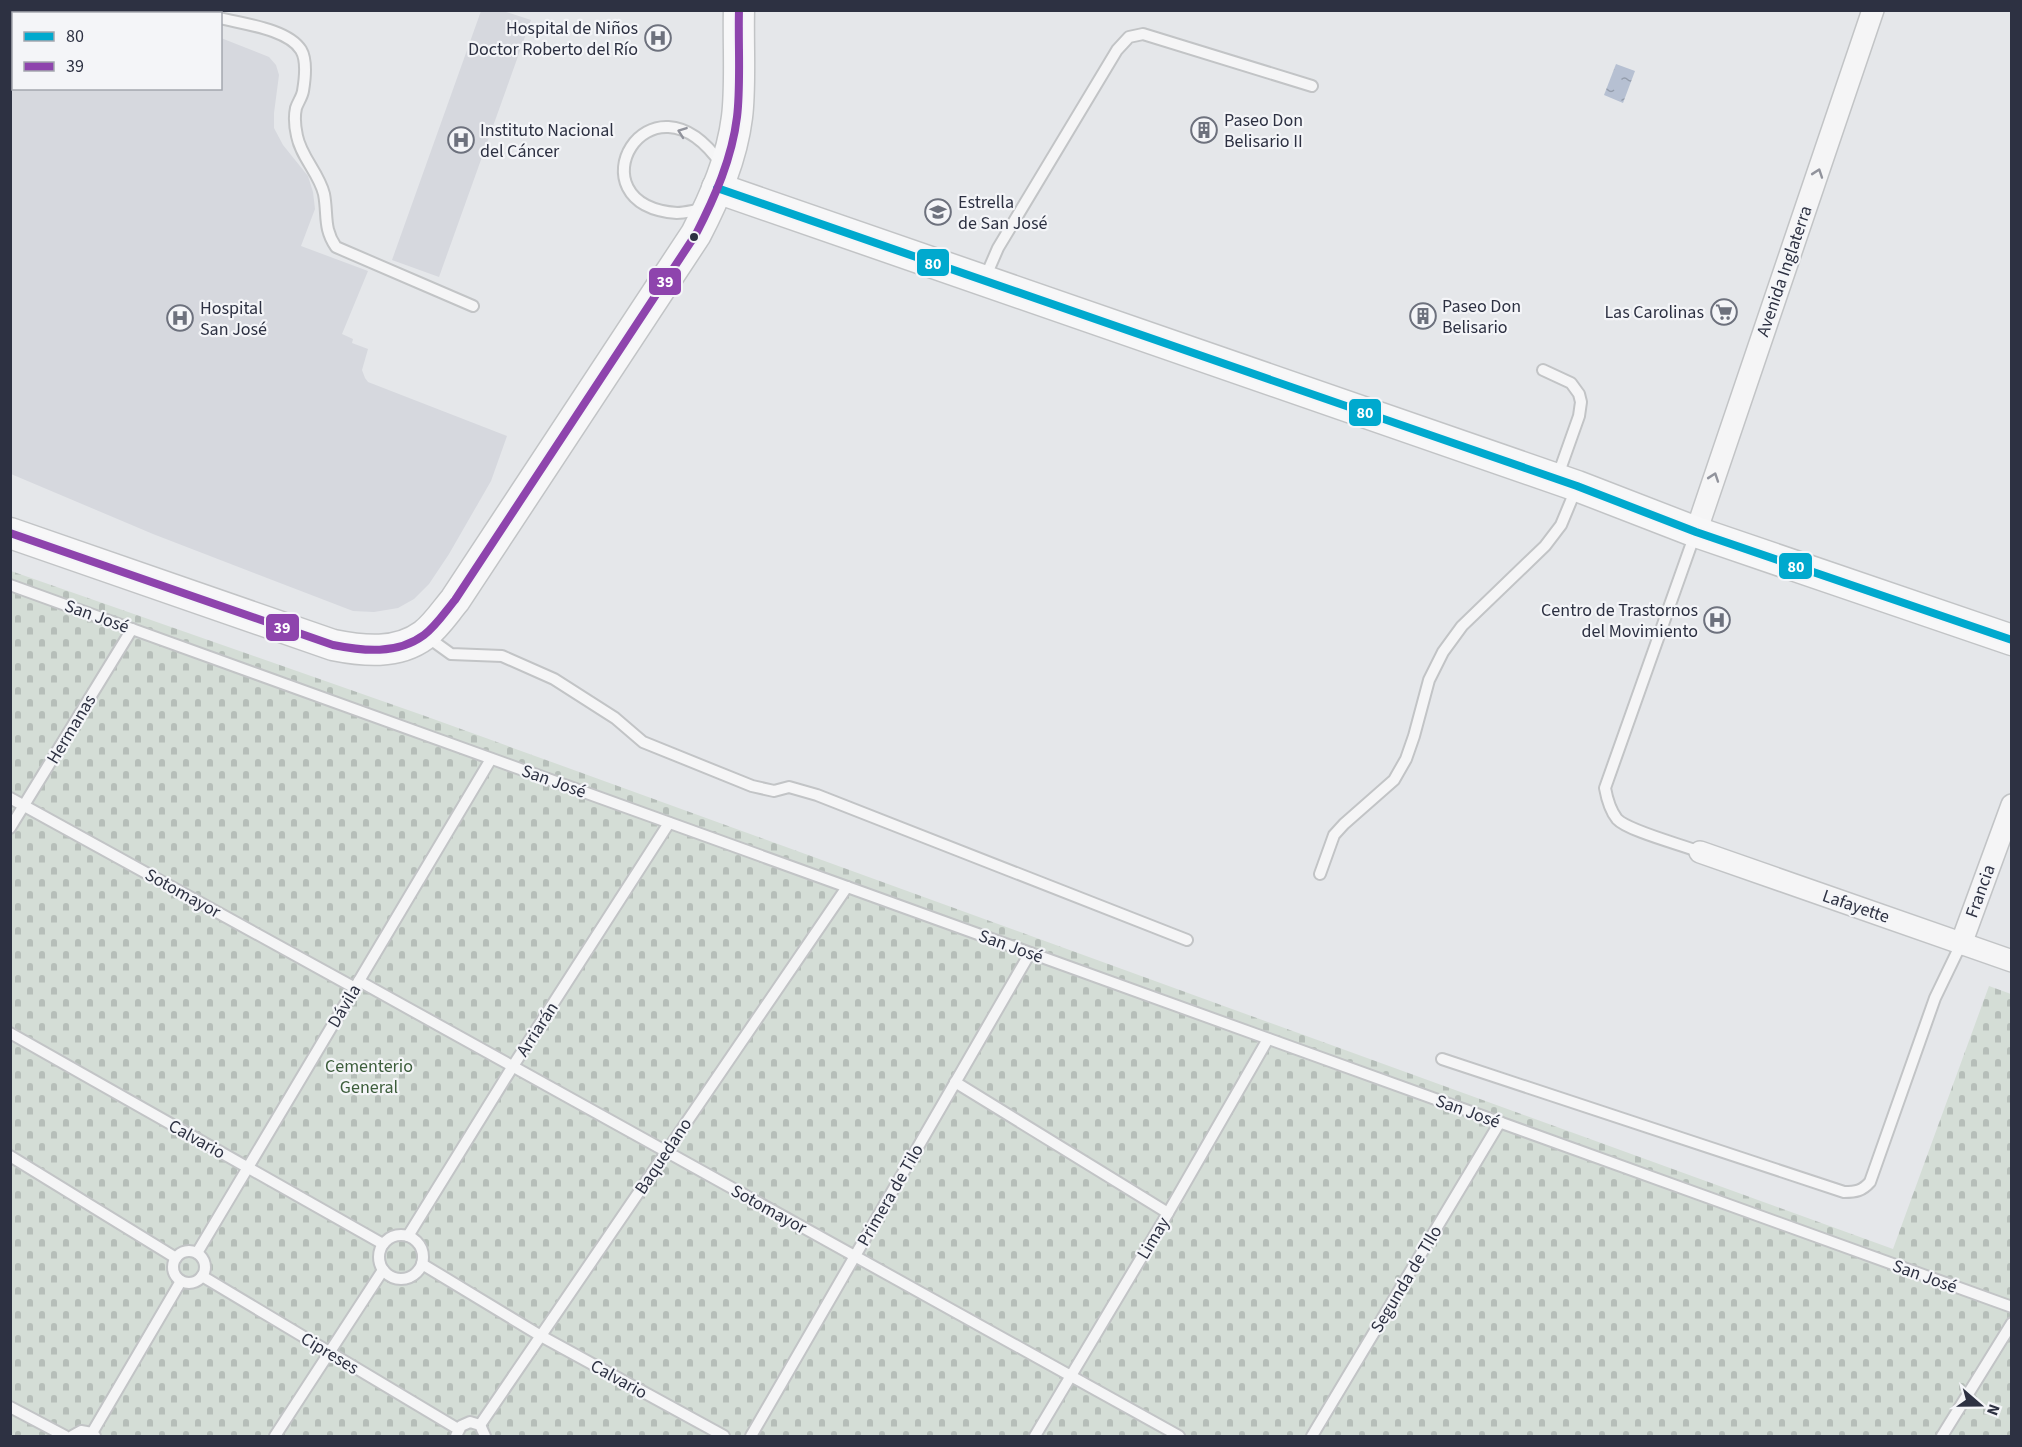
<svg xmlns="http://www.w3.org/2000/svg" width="2022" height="1447" font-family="'Source Sans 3',sans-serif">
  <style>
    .built { fill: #d6d8de }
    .cemetery { fill: url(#cemetery-stones) }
    .water { fill: url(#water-ripples) }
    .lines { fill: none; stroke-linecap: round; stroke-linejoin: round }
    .lane-casing { stroke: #c2c4c6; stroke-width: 14 }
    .street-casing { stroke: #c2c4c6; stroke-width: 24 }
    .secondary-casing { stroke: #c2c4c6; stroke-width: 33 }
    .lane { stroke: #f5f5f6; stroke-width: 10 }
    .street { stroke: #f5f5f6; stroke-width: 21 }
    .secondary { stroke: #f7f7f8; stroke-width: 30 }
    .bus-1-casing { stroke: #f4f5f8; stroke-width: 12 }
    .bus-2-casing { stroke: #f4f5f8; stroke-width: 12 }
    .bus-1 { stroke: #00a9ce; stroke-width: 8 }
    .bus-2 { stroke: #8e44ad; stroke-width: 8 }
    .oneway { stroke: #91939c }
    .bus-dot { fill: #2d3142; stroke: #f4f5f8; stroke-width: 2 }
    .labels { text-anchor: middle; stroke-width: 4.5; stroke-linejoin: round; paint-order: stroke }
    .poi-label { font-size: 18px; fill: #2d3142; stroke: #f4f5f8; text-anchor: start }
    .street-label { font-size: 18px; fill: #2d3142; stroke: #f4f5f8 }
    .park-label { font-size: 18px; fill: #3c5d3b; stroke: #f4f5f8 }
    .line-badge { stroke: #f4f5f8; stroke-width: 2 }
    .badge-label { font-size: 16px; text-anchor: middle; font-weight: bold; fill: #fff }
  </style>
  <defs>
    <pattern id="cemetery-stones" width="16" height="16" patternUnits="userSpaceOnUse" patternTransform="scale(1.5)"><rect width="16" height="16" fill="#d4ddd6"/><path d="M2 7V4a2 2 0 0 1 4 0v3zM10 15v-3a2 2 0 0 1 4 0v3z" fill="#b6beb9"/></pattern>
    <pattern id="water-ripples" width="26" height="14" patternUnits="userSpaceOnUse" patternTransform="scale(1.5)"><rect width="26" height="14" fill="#b6c0d2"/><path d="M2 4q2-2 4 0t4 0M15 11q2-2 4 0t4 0" fill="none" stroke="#949dac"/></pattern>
  </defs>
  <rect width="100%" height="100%" fill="#e5e7ea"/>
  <g class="built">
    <path d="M 146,10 L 154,13 L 14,14 L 14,88 L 220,88 L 221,38 L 269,57 L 276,65 L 279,75 L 274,113 L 274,128 L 283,145 L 308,176 L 313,192 L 315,209 L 301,246 L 368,271 L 342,334 L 353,339 L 352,343 L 368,349 L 362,370 L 365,378 L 368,382 L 507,436 L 491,481 L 449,554 L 429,584 L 414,599 L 398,608 L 374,612 L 353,611 L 153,534 L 11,474 L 11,11 Z"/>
    <path d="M 481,11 L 503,11 L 531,20 L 439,277 L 392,260 Z"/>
  </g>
  <path class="cemetery" d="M 11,571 L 425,716 L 1893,1249 L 1989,986 L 2011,994 L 2011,1436 L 11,1436 Z"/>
  <path class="water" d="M 1616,64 L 1635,71 L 1623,103 L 1604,95 Z"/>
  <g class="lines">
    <g class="lane-casing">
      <g id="lane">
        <path d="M 191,10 L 200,14"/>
        <path d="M 220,18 C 243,24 288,29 301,50 C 307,60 305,79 303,91 C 302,97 298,102 296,108 C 294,117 295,127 297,136 C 301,157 319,173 324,194 C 328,215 323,228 336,247 L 473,306"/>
        <path d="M 704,209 C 695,210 685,213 677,213 C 568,205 649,61 721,164"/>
        <path d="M 985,278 L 998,248 L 1117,50 L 1129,37 L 1143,34 L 1312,86"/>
        <path d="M 1543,370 L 1571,383 L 1579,394 L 1581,402 L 1579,416 L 1557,478"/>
        <path d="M 1695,534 L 1605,788 C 1607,799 1610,810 1617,819 C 1628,831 1683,845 1700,852"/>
        <path d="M 10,585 L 2012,1307"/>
        <path d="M 426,636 L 451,654 L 502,656 L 554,679 L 615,718 L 643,742 L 752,786 L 774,791 L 789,787 L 817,795 L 1187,940"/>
        <path d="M 10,798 L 355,988"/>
        <path d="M 10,828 L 132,629"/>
        <path d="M 1320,874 L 1334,835 L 1344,824 L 1394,780 L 1406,759 L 1414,736 L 1429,680 L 1443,652 L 1462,626 L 1545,546 L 1561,525 L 1576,489"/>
        <path d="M 359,981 L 1179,1436"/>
        <path d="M 10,1033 L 383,1244"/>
        <path d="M 1442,1059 L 1844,1192 C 1856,1192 1862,1191 1870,1182 L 1935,998 L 1961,944"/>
        <path d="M 955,1082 L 1168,1213"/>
        <path d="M 10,1156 L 176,1258"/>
        <circle cx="401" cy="1257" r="22"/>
        <path d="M 408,1236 L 513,1066 L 669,823"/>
        <circle cx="189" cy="1267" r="16"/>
        <path d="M 197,1253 L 491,759"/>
        <path d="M 422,1264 L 541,1336 L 724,1436"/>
        <path d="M 202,1276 L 458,1429"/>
        <path d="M 10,1407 L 65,1436"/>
        <path d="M 480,1425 L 847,887"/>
        <path d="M 92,1433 L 181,1281"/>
        <path d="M 72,1436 L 81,1431 L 92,1433 L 95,1436"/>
        <path d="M 275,1436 L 383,1270"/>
        <path d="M 456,1436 L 461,1426 L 470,1422 L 480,1425 L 485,1436"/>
        <path d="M 751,1436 L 1030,953"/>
        <path d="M 1035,1436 L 1168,1213 L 1268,1039"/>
        <path d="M 1312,1436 L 1500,1122"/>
        <path d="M 1942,1436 L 2012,1323"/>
      </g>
    </g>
    <g class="street-casing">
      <g id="street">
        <path d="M 1696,532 L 1873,10"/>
        <path d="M 1700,852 L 2012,961"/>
        <path d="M 1961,944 L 2012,805"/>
      </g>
    </g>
    <g class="secondary-casing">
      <g id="secondary">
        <path d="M 717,188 L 1577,486 L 1696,532 L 2012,640"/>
        <path d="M 10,533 L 333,645 C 363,651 397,655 424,635 C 436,626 445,612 455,600 L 696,234 C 715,197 732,158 737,117 C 741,85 738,44 739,10"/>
      </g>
    </g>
    <use href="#lane" class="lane"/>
    <use href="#street" class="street"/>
    <use href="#secondary" class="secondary"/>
    <g class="bus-1-casing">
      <path id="bus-1" d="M 717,188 L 1577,486 L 1696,532 L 2012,640"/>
    </g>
    <g class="bus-2-casing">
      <path id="bus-2" d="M 10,533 L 333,645 C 363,651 397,655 424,635 C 436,626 445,612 455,600 L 696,234 C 715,197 732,158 737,117 C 741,85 738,44 739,10"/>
    </g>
    <use href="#bus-1" class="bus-1"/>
    <use href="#bus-2" class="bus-2"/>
  </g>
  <defs><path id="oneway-chevron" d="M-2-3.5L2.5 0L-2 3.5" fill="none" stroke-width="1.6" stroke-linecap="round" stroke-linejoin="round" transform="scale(1.5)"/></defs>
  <g class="oneway">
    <use href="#oneway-chevron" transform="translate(682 132) rotate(-160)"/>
    <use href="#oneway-chevron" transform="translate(1818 173) rotate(-71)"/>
    <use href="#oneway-chevron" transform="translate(1714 477) rotate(-71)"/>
  </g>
  <defs>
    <g id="hospital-ring" transform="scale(1.35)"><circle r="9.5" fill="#f4f5f8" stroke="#6d717d" stroke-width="1.5"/><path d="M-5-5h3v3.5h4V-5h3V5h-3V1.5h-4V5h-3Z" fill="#6d717d"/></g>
    <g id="building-ring" transform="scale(1.35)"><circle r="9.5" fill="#f4f5f8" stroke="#6d717d" stroke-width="1.5"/><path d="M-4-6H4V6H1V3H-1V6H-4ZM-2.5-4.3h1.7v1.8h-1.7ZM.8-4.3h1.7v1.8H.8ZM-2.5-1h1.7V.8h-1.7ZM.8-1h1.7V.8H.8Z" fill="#6d717d"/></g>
    <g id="school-ring" transform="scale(1.35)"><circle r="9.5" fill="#f4f5f8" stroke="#6d717d" stroke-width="1.5"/><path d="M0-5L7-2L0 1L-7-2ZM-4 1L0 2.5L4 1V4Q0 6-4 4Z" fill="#6d717d"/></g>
    <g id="supermarket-ring" transform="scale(1.35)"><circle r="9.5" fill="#f4f5f8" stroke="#6d717d" stroke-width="1.5"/><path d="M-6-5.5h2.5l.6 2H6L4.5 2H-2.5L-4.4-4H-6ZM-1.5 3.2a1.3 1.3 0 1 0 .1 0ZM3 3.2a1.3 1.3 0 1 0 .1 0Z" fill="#6d717d"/></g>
  </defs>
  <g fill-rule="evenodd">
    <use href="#hospital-ring" x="658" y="38"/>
    <use href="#building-ring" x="1204" y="130"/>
    <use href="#hospital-ring" x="461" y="140"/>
    <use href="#school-ring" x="938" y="212"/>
    <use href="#supermarket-ring" x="1724" y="312"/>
    <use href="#building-ring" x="1423" y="316"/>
    <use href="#hospital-ring" x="180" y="318"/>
    <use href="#hospital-ring" x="1717" y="620"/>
  </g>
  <circle class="bus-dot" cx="694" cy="237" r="5"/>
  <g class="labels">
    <g class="poi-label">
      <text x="638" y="34" text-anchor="end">Hospital de Niños<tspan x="638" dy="21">Doctor Roberto del Río</tspan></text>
      <text x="1224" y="126">Paseo Don<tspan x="1224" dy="21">Belisario II</tspan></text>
      <text x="480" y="136">Instituto Nacional<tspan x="480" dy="21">del Cáncer</tspan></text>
      <text x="958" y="208">Estrella<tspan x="958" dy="21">de San José</tspan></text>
      <text x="1442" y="312">Paseo Don<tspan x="1442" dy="21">Belisario</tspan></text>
      <text x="200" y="314">Hospital<tspan x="200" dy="21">San José</tspan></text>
      <text x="1704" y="318" text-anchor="end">Las Carolinas</text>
      <text x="1698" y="616" text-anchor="end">Centro de Trastornos<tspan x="1698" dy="21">del Movimiento</tspan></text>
    </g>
    <g class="street-label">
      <text transform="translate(1784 271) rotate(-71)" y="6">Avenida Inglaterra</text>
      <text transform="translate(97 616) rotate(20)" y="6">San José</text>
      <text transform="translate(71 729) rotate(-59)" y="6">Hermanas</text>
      <text transform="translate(554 781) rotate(20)" y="6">San José</text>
      <text transform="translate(1980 891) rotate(-70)" y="6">Francia</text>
      <text transform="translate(183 893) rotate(29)" y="6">Sotomayor</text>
      <text transform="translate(1856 906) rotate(19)" y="6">Lafayette</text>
      <text transform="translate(1011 946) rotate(20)" y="6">San José</text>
      <text transform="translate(344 1006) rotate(-59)" y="6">Dávila</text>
      <text transform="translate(537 1029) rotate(-57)" y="6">Arriarán</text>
      <text transform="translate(1468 1111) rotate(20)" y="6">San José</text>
      <text transform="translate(197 1139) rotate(29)" y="6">Calvario</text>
      <text transform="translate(663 1156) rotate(-56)" y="6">Baquedano</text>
      <text transform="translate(890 1195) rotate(-60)" y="6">Primera de Tilo</text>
      <text transform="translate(769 1209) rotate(29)" y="6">Sotomayor</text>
      <text transform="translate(1153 1238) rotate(-59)" y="6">Limay</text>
      <text transform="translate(1925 1276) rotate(20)" y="6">San José</text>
      <text transform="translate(1406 1279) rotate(-59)" y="6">Segunda de TIlo</text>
      <text transform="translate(330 1353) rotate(31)" y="6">Cipreses</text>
      <text transform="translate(619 1379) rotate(29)" y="6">Calvario</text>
    </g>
    <g class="park-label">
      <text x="369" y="1072">Cementerio<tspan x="369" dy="21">General</tspan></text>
    </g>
  </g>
  <g class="line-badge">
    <rect x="916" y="248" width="34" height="29" rx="6" fill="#00a9ce"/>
    <rect x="648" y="267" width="34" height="29" rx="6" fill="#8e44ad"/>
    <rect x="1348" y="398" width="34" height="29" rx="6" fill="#00a9ce"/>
    <rect x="1778" y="552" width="35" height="28" rx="6" fill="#00a9ce"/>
    <rect x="265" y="613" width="35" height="29" rx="6" fill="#8e44ad"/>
  </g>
  <g class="badge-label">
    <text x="933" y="269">80</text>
    <text x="665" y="287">39</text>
    <text x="1365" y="418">80</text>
    <text x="1796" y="572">80</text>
    <text x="282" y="633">39</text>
  </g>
  <rect width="2022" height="1447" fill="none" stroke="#2d3142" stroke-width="24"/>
  <rect x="12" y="12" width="210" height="78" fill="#f4f5f8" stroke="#a4a7af" stroke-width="1.5"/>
  <rect x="24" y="32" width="30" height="9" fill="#00a9ce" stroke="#a4a7af" stroke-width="1.5"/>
  <text x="66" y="42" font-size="18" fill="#2d3142">80</text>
  <rect x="24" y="62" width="30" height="9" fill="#8e44ad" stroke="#a4a7af" stroke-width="1.5"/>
  <text x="66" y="72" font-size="18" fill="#2d3142">39</text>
  <g transform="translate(1980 1405) rotate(110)" stroke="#f4f5f8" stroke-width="4.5" paint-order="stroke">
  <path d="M0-4.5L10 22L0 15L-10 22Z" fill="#2d3142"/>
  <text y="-9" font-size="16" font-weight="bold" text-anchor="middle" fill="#2d3142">N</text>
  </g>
</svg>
